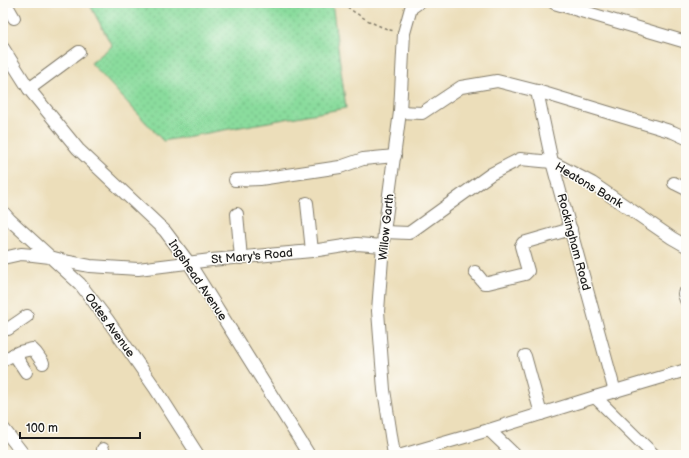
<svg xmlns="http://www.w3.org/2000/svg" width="689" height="458" font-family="'Balsamiq Sans',sans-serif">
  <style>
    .grass { fill: url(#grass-dots); stroke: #537c5c }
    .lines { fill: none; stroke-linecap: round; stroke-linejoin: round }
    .minor-casing { stroke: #847d6b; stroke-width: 14 }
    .path { stroke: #847d6b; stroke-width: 1.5; stroke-dasharray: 3 3; stroke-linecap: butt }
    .minor { stroke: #fff; stroke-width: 12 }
    .labels { text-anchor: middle; stroke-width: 3; stroke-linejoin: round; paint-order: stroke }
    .street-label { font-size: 12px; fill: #1c1c1c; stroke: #fdfcf7 }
  </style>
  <defs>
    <pattern id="grass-dots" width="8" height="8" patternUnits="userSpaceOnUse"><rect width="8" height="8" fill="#8adc9d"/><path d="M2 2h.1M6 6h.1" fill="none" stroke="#76bc87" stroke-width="1.8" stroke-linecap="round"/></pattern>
  </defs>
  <rect width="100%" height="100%" fill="#fdfcf7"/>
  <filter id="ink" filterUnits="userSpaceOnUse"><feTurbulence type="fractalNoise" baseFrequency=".025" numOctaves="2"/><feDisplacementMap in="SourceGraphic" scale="8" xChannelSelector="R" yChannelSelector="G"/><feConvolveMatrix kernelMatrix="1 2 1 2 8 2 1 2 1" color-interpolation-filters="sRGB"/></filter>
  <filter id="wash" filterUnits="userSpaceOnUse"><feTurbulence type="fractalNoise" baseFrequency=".012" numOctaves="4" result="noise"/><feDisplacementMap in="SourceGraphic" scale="16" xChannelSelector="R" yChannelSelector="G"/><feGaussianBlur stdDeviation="0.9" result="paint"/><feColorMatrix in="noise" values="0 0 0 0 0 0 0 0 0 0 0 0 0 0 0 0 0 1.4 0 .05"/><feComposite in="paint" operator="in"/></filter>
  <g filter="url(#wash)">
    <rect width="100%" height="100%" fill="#ecdeba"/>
    <path class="grass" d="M 95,3 L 332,3 L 346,108 L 163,141 L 91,63 L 112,46 L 90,5 Z"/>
  </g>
  <g filter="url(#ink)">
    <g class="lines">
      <g class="minor-casing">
        <g id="minor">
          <path d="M 554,3 L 686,42"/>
          <path d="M 3,5 L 6,4 L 14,18"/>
          <path d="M 3,48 L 29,89 L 78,149 L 165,231 L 189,263 L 309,455"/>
          <path d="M 29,89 L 79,52"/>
          <path d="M 537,91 L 552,162 L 615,392"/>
          <path d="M 400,112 L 422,113 L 461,87 L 497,81 L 537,91 L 673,132 L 686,138"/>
          <path d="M 235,180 L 260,179 L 340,167 L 363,159 L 395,156"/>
          <path d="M 674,183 L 686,189"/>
          <path d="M 307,203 L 312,251"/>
          <path d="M 3,212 L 10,220 L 80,284 L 107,319 L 155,388 L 198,455"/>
          <path d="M 237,214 L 241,258"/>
          <path d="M 384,232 L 409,233 L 491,174 L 520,159 L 552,162 L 592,183 L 672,238 L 686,246"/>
          <path d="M 3,258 L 21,254 L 33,255 L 50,257 L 69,262 L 90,266 L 138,269 L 211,260 L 312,251 L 357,244 L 383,246"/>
          <path d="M 475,272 L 484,283 L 488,283 L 525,274 L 528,271 L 521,246 L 523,243 L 571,229"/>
          <path d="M 684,294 L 686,300"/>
          <path d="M 3,327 L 8,329 L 27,316"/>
          <path d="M 14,354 L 26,372"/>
          <path d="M 525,356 L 541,414"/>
          <path d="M 3,360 L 19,352 L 32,349 L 36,353 L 43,363"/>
          <path d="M 595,397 L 654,455"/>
          <path d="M 3,428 L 24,455"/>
          <path d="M 489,430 L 515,455"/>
          <path d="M 103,449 L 103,455"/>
          <path d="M 394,455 L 384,390 L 378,311 L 384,232 L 400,112 L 404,33 L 411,8 L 418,3"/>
          <path d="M 402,455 L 489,430 L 595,397 L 686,370"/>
        </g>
      </g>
      <path class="path" d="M 343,3 C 356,15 379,28 395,31"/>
      <use href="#minor" class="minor"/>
    </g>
  </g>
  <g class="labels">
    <g class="street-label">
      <text transform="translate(589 185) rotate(31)" y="4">Heatons Bank</text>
      <text transform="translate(386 227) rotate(-84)" y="4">Willow Garth</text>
      <text transform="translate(574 242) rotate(75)" y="4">Rockingham Road</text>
      <text transform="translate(252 256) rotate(-5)" y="4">St Mary's Road</text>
      <text transform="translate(198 280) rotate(56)" y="4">Ingshead Avenue</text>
      <text transform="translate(110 325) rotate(54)" y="4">Oates Avenue</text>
    </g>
  </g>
  <rect width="689" height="458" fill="none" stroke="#fdfcf7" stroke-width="16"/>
  <path d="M20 432v6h120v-6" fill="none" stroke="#1c1c1c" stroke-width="2"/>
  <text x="26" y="432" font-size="12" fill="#1c1c1c" stroke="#fdfcf7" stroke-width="3" paint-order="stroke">100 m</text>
</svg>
